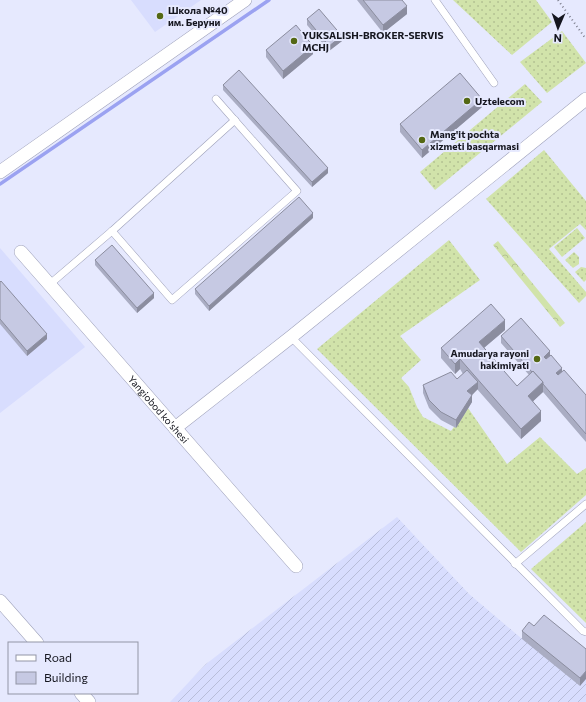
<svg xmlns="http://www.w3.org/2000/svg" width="586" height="702" font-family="Commissioner,sans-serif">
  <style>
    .built { fill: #d8ddfe }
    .industrial { fill: url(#industrial-furrows) }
    .grass { fill: url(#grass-dots) }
    .forest { fill: url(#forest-crowns) }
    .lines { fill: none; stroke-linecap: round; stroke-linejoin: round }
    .stream { stroke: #9ba2f1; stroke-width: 3.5 }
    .service-casing { stroke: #9ea1ba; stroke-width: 8 }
    .minor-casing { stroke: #9ea1ba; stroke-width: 14 }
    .path { stroke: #808291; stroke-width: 2; stroke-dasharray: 1 3; stroke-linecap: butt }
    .service { stroke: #fff; stroke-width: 7 }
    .minor { stroke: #fff; stroke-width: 13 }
    .wall { fill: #aaadc3 }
    .shaded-wall { fill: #8b8d9f }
    .building { fill: #c6c9e3; stroke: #8b8d9f }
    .poi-dot { fill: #546814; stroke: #e6e9fe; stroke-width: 1.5 }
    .labels { text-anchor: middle; stroke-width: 4; stroke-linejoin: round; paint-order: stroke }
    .poi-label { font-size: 10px; font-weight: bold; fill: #15161f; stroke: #e6e9fe; text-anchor: start }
    .street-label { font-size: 10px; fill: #15161f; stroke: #e6e9fe }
  </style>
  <defs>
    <pattern id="industrial-furrows" width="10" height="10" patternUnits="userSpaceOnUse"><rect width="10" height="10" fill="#d8ddfe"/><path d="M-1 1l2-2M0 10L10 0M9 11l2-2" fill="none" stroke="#b8bdd9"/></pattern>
    <pattern id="grass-dots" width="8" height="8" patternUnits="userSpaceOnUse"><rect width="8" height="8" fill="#d1e3aa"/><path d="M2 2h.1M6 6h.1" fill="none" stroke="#b3c292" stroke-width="1.8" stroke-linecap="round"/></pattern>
    <pattern id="forest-crowns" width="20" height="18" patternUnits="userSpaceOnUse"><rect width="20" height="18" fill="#d1e3aa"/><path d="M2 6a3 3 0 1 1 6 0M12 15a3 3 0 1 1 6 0" fill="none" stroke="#b3c292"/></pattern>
  </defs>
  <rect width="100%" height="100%" fill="#e6e9fe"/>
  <g class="built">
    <path d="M 131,0 L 201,0 L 155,32 Z"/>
    <path d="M 0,248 L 85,347 L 0,413 Z"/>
  </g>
  <path class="industrial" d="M 397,517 L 469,594 L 521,638 L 586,656 L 586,702 L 170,702 L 206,664 Z"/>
  <g class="grass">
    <path d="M 453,0 L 536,0 L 552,22 L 512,55 Z"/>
    <path d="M 562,31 L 586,63 L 547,93 L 520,62 Z"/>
    <path d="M 525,84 L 542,102 L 435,190 L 420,172 Z"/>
    <path d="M 544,150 L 586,201 L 586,230 L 580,224 L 549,249 L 586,292 L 586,296 L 579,303 L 486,199 Z"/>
    <path d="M 577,228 L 585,238 L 562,257 L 554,247 Z"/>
    <path d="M 449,240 L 480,280 L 400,336 L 421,360 L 401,378 L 409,387 L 417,407 L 423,417 L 451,431 L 468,408 L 507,464 L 540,437 L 577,474 L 586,468 L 586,495 L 521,552 L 317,349 Z"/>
    <path d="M 574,252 L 579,257 L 579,264 L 573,268 L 565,260 Z"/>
    <path d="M 581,267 L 586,268 L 586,280 L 584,282 L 575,272 Z"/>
    <path d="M 586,522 L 586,623 L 531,569 Z"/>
  </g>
  <path class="forest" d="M 498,241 L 565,323 L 560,327 L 493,245 Z"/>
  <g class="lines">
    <path class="stream" d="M 0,184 L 269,0"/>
    <g class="service-casing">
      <g id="service">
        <path d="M 435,0 L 494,83"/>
        <path d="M 112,231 L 172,300 L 297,191 L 216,99"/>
        <path d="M 50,284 L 112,231 L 235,120"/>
        <path d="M 291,337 L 583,631 L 586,632"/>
        <path d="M 515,564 L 586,504"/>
      </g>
    </g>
    <g class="minor-casing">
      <g id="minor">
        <path d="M 0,172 L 245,0"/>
        <path id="s1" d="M 21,252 L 296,566"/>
        <path d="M 175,428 L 291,337 L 586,99"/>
        <path d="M 0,601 L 37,643"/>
        <path d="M 81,693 L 89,702"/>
      </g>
    </g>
    <path class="path" d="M 558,0 L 586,39"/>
    <use href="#service" class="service"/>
    <use href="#minor" class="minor"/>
  </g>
  <g class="wall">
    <path d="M 357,0 L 402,0 L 407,14 L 383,33 Z"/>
    <path d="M 307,19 L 342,41 L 329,51 L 307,25 Z"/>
    <path d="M 266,50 L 313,54 L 283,79 L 266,57 Z"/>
    <path d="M 223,85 L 328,173 L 312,187 L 223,90 Z"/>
    <path d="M 482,107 L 422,158 L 400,132 L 400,124 Z"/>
    <path d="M 313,218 L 209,311 L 195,294 L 195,289 Z"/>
    <path d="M 95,260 L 154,298 L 137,313 L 95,265 Z"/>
    <path d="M 0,282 L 47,339 L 27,356 L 0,324 Z"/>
    <path d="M 505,330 L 484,348 L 517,386 L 529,375 L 501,343 L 501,336 L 550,355 L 562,371 L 586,395 L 586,442 L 543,392 L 533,401 L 541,421 L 521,439 L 477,389 L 472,395 L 472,402 L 456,428 L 441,420 L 429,408 L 423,393 L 423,385 L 457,379 L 463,374 L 460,369 L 455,374 L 441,358 L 441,348 Z"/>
    <path d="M 534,626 L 586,649 L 580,686 L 522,639 L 522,631 Z"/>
  </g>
  <g class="shaded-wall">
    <path d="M 407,6 L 407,14 L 383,33 L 383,25 Z"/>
    <path d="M 342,36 L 342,41 L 329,51 L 329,46 Z"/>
    <path d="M 313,46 L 313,54 L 283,79 L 283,71 Z"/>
    <path d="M 482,99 L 482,107 L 422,158 L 422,150 Z"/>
    <path d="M 328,168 L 328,173 L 312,187 L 312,182 Z"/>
    <path d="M 313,213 L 313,218 L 209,311 L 209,306 Z"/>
    <path d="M 154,293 L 154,298 L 137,313 L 137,308 Z"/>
    <path d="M 505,320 L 505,330 L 479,352 L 479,342 Z"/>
    <path d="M 47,334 L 47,339 L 27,356 L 27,351 Z"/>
    <path d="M 550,351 L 550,359 L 544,364 L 544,357 Z"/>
    <path d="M 460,359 L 460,369 L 455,374 L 455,364 Z"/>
    <path d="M 562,368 L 562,375 L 556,380 L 556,373 Z"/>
    <path d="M 478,382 L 478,389 L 472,395 L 472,402 L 456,428 L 456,420 L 467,391 Z"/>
    <path d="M 543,382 L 543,392 L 528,406 L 528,396 Z"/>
    <path d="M 541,411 L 541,421 L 521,439 L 521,429 Z"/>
    <path d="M 586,671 L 586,679 L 580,686 L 580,678 Z"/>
  </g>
  <g class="building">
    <path d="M 363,0 L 402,0 L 407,6 L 383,25 Z"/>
    <path d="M 319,9 L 342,36 L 329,46 L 307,19 Z"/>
    <path d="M 296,25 L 313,46 L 283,71 L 266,50 Z"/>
    <path d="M 239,70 L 328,168 L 312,182 L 223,85 Z"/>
    <path d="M 460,73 L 482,99 L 422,150 L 400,124 Z"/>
    <path d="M 299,197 L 313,213 L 209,306 L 195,289 Z"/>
    <path d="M 112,245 L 154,293 L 137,308 L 95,260 Z"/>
    <path d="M 1,281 L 47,334 L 27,351 L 0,319 L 0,282 Z"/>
    <path d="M 491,304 L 505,320 L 479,342 L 517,386 L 533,371 L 543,382 L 528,396 L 541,411 L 521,429 L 460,359 L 455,364 L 441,348 Z"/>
    <path d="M 521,318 L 550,351 L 544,357 L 546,359 L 551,355 L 562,368 L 556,373 L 558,375 L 564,370 L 586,395 L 586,434 L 543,384 L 543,382 L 533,371 L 532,372 L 501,336 Z"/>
    <path d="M 467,370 L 478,382 L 467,391 L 472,395 L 456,420 L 441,412 L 429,400 L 423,385 L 451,372 L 457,379 Z"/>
    <path d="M 544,615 L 586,649 L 586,671 L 580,678 L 522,631 L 529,622 L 534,626 Z"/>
  </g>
  <g class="poi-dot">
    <circle cx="160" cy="16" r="4"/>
    <circle cx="294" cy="41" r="4"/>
    <circle cx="467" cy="101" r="4"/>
    <circle cx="422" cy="140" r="4"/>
    <circle cx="537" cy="359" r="4"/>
  </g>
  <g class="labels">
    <g class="poi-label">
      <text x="168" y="14">Школа №40<tspan x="168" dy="12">им. Беруни</tspan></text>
      <text x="302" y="39">YUKSALISH-BROKER-SERVIS<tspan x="302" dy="12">MCHJ</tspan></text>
      <text x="475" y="105">Uztelecom</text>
      <text x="430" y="138">Mang'it pochta<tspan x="430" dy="12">xizmeti basqarmasi</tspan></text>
      <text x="529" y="357" text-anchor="end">Amudarya rayoni<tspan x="529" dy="12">hakimiyati</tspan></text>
    </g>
    <g class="street-label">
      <text dy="4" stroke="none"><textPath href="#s1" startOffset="209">Yangiobod ko'shesi</textPath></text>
    </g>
  </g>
  <rect x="8" y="642" width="130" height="52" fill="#e6e9fe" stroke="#9295a5"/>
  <rect x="16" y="655" width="20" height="6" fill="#ffffff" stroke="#9295a5"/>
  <text x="44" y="662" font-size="12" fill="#15161f">Road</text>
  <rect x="16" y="672" width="20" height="12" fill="#c6c9e3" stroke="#9295a5"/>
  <text x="44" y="682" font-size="12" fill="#15161f">Building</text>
  <g transform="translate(558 28) rotate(182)" stroke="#e6e9fe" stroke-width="3" paint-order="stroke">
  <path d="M0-3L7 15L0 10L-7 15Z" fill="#15161f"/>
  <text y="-6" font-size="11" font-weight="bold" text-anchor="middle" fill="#15161f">N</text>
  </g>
</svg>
